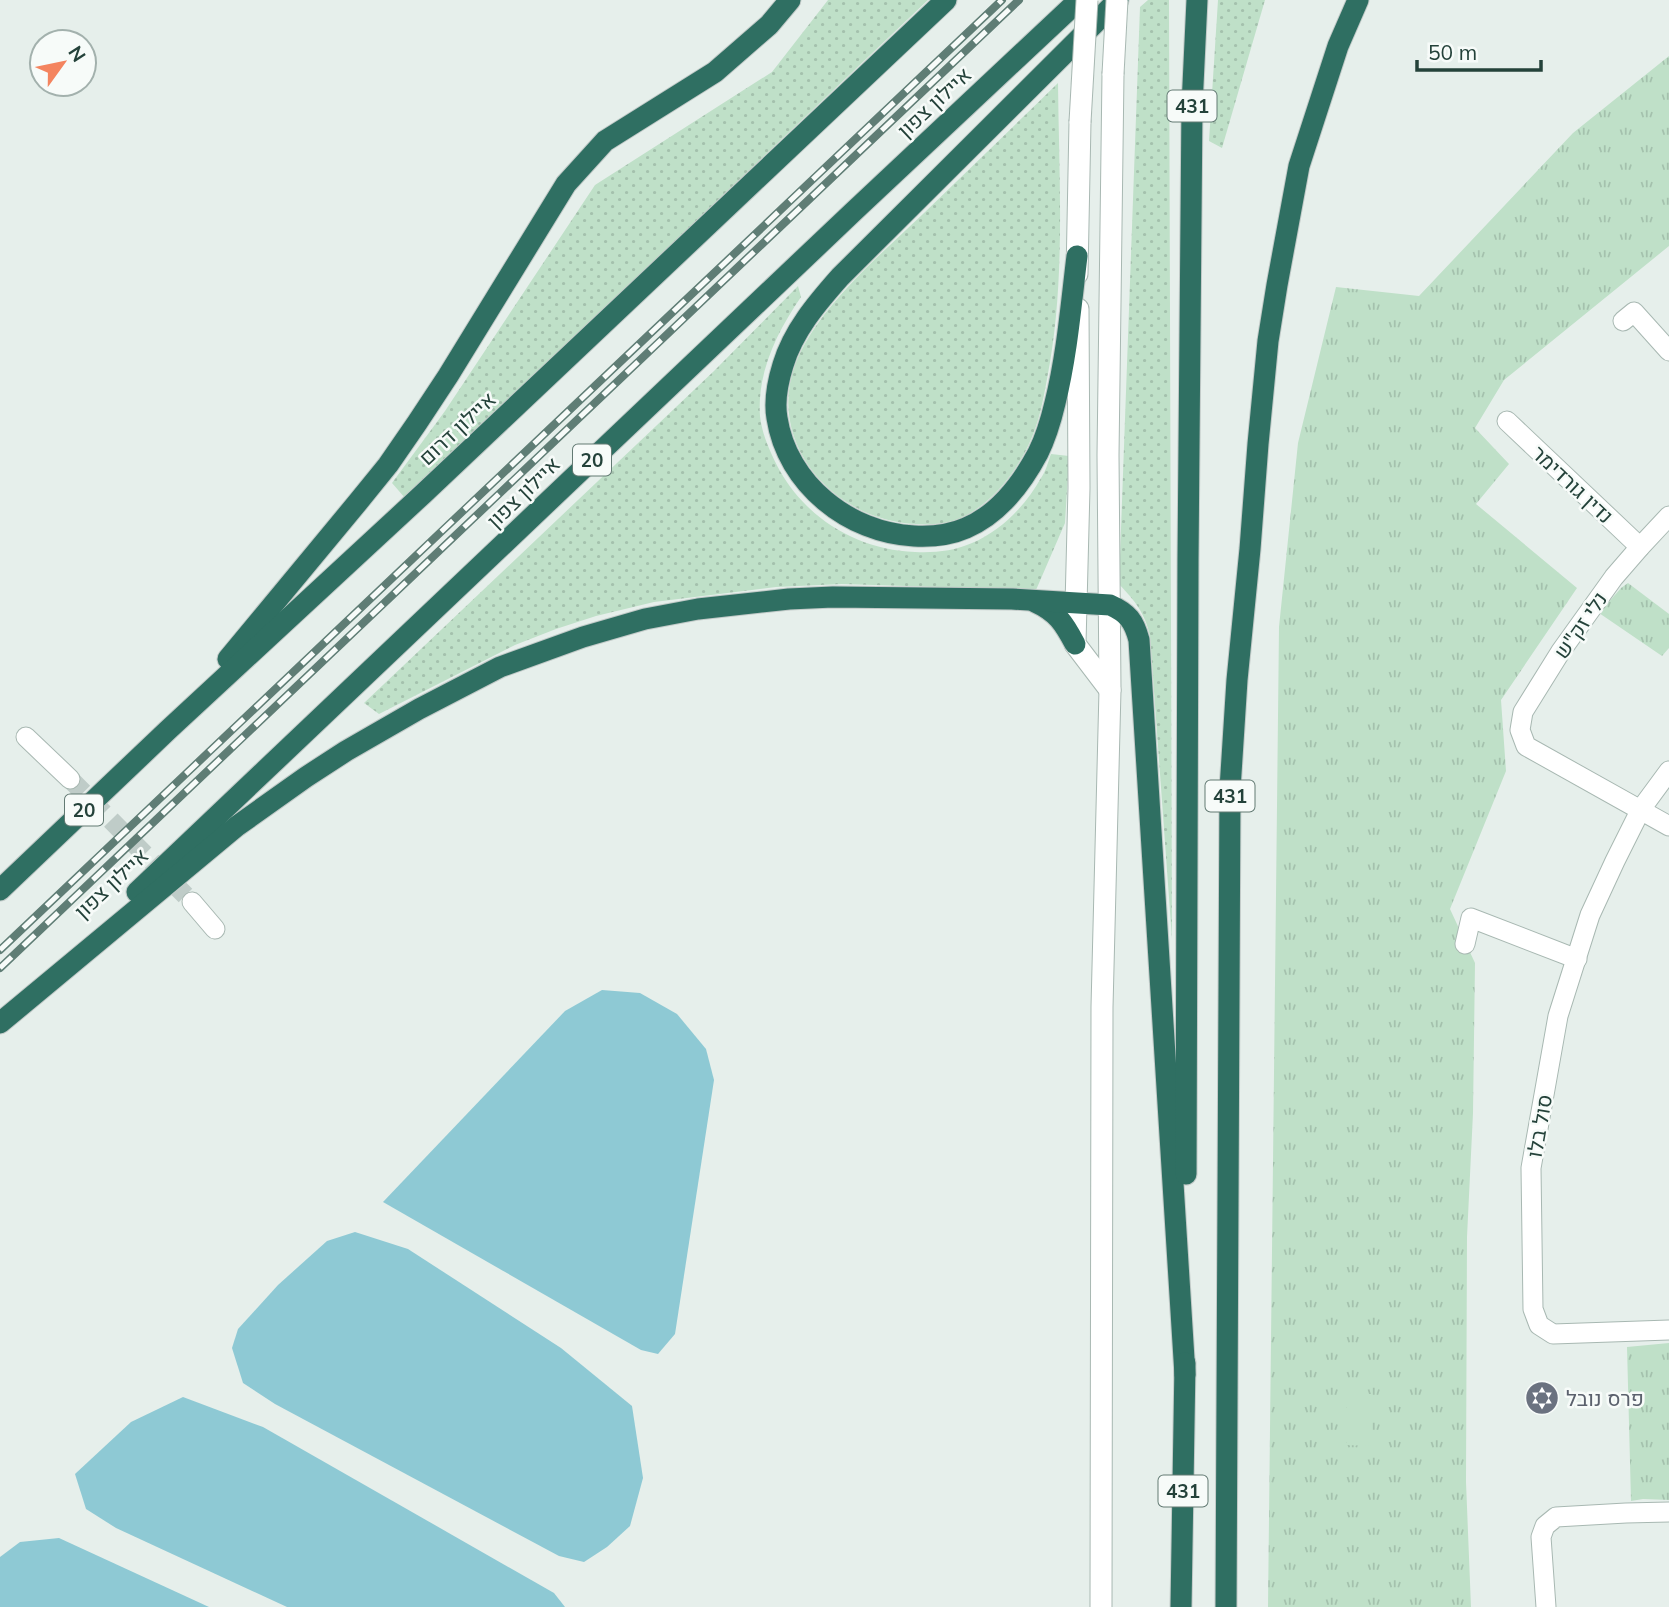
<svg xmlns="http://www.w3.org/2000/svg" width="1669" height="1607" viewBox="0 0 1669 1607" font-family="Mulish,Heebo,sans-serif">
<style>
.grass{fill:url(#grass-dots)}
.park{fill:url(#park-tufts)}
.pitch{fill:#bfe0c8}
.water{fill:#8ec9d4}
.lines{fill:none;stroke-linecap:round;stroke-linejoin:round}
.minor-tunnel{stroke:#bfccc8;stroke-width:19;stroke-dasharray:19 10;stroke-linecap:butt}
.minor-casing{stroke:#a8b8b2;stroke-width:21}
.tertiary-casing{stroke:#a8b8b2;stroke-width:23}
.motorway-casing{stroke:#c2cac8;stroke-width:23}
.minor{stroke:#fff;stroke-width:19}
.tertiary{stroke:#fff;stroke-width:21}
.motorway{stroke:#2f6f62;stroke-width:21}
.rail-casing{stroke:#5f7d75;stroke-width:8}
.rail{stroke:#f7fbf9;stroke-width:5;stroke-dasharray:16;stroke-linecap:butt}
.tertiary-bridge-casing{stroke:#a8b8b2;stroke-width:23;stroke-linecap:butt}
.tertiary-bridge{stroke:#fff;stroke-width:21}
.labels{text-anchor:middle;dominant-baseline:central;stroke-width:5;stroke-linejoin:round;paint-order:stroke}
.shield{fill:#f7fbf9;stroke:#637a73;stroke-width:2}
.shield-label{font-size:19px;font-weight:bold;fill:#24423a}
.street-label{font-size:21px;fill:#24423a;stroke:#f7fbf9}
.worship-label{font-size:21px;fill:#5b616d;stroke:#f7fbf9;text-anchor:start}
</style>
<defs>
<pattern id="grass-dots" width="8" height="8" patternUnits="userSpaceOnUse" patternTransform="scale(1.75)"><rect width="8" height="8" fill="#bfe0c8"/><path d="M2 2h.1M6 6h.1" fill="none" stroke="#a4c1ad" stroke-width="1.8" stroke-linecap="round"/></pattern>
<pattern id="park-tufts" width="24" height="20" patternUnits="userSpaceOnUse" patternTransform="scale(1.75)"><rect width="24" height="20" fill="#bfe0c8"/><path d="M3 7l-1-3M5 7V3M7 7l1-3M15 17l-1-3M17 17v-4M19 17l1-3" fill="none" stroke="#a4c1ad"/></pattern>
</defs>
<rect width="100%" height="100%" fill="#e6efeb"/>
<!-- grass -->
<g class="grass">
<path d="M 828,0 L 928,0 L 405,498 L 392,483 L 445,411 L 595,185 L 772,72 Z"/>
<path d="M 1148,0 L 1169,0 L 1172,939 L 1150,636 C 1145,613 1135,601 1119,584 L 1140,7 Z"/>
<path d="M 1218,0 L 1265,0 L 1222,148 L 1209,141 Z"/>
<path d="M 1058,83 C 1059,182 1066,282 1047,379 C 1043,401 1039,423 1029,444 C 1015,474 991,504 961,518 C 947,524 931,525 916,524 C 836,521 766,446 795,365 C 816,309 880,255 923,214 C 968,170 1013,127 1058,83 Z"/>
<path d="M 798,286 L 801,297 C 777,332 757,372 760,416 C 762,435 771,454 780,471 C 808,520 859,550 915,552 C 934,553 954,551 972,543 C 1001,531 1026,505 1041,478 C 1046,471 1048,462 1051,454 L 1069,456 L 1065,523 L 1036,590 L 842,584 L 776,587 L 654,602 L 596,616 L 556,629 L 515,645 L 379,714 L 364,703 L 714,371 Z"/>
</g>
<!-- park -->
<g class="park">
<path d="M 1669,56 L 1669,246 L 1504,380 L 1475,428 L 1509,464 L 1476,504 L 1577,588 L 1501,700 L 1506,771 L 1450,909 L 1475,963 L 1473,1113 L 1467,1237 L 1466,1482 L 1471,1607 L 1268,1607 L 1279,627 L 1298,443 L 1336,287 L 1419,296 L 1573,133 Z"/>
<path d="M 1628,583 L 1669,614 L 1669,648 L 1662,656 L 1599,613 L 1621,588 Z"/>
<path d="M 1669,1343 L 1669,1500 L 1643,1499 L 1631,1501 L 1627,1347 Z"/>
</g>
<!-- pitch -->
<path class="pitch" d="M 1347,1394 L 1372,1394 L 1372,1446 L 1347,1445 Z"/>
<!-- water -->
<g class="water">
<path d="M 602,990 L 640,993 L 677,1014 L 706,1049 L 714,1080 L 675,1334 L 658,1354 L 641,1350 L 383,1202 L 565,1011 Z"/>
<path d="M 355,1232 L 408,1249 L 561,1348 L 632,1406 L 643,1478 L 630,1526 L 607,1547 L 584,1562 L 559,1556 L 275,1404 L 243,1383 L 232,1348 L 238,1329 L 278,1285 L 327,1241 Z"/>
<path d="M 183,1397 L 263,1427 L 554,1593 L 565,1607 L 287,1607 L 116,1528 L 86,1509 L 75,1474 L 131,1422 Z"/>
<path d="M 59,1538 L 209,1607 L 0,1607 L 0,1557 L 20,1542 Z"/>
</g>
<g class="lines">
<!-- minor-tunnel -->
<path class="minor-tunnel" d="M 70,779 L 192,902"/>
<!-- minor casing -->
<g class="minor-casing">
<g id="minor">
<path d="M 1623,321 L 1634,312 L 1669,351"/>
<path d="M 1507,421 L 1640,547"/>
<path d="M 1669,516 L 1640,547 L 1614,577 L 1561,651 L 1523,712 L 1520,730 L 1526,746 L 1669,826"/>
<path d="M 26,737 L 70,779"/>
<path d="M 1669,771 L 1641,809 L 1615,861 L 1590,915 L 1558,1016 L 1531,1168 L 1533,1309 L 1539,1325 L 1553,1334 L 1669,1330"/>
<path d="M 192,902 L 215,929"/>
<path d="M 1465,944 L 1471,918 L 1577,959"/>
<path d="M 1546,1607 L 1541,1537 L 1545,1526 L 1556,1517 L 1626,1513 L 1669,1512"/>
</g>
</g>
<!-- tertiary casing -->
<g class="tertiary-casing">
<g id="tertiary">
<path d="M 1077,274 L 1080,122"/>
<path d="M 1078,309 L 1079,488 L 1075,644 L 1110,690"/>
<path d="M 1101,1607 L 1102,1007 L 1110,690 L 1108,455 L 1113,74"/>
</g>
</g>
<!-- motorway casing -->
<g class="motorway-casing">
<g id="motorway">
<path d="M 1077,256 C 1071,305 1067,355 1055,403 C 1051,420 1046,437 1038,453 C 1022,483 999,514 966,528 C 950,535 932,537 914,536 C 849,533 787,484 777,418 C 774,401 778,381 783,365 C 793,331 817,303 840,277 L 1118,0"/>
<path d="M 1035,602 C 1057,612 1064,623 1075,644"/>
<path d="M 228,659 L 358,502 L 388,465 L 417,423 L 448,376 L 566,184 L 605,141 L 715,72 L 769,25 L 790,0"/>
<path d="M 0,890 L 168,730 L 423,494 L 946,0"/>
<path d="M 137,892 L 853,212 L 1079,0"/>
<path d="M 0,1023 L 237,826 L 306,777 L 346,751 L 419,709 L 500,667 L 583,637 L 645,619 L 698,609 L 789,599 L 833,597 L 1012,599 L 1110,605 C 1128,613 1134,621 1139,640 L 1185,1375"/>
<path d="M 1186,1174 L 1188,560 L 1192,106 L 1197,0"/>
<path d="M 1181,1607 L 1185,1363"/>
<path d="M 1226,1607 L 1230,789 L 1237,680 L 1250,549 L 1258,444 L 1268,341 L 1277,285 L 1299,166 L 1338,46 L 1358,0"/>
</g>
</g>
<!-- minor -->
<use href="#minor" class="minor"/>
<!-- tertiary -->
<use href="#tertiary" class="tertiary"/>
<!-- motorway -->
<use href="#motorway" class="motorway"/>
<!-- rail casing -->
<g class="rail-casing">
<g id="rail">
<path d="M 0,950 L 1002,0"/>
<path d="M 0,968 L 1019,0"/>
</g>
</g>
<!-- rail -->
<use href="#rail" class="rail"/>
<!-- tertiary-bridge casing -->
<g class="tertiary-bridge-casing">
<g id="tertiary-bridge">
<path d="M 1113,74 L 1117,0"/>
<path d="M 1080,122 L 1087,0"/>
</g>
</g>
<!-- tertiary-bridge -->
<use href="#tertiary-bridge" class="tertiary-bridge"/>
</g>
<!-- icons -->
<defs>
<g id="synagogue-disc" transform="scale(1.75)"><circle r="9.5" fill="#6b7280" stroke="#f7fbf9"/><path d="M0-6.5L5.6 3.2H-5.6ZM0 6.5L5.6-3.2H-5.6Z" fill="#fff"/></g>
</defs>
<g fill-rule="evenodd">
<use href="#synagogue-disc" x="1542" y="1398"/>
</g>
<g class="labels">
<!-- shield labels -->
<g class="shield">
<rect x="1167.5" y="90.5" width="49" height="31" rx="5"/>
<rect x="573" y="444.5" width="38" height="31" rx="5"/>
<rect x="1205.5" y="780.5" width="49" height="31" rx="5"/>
<rect x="65" y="794.5" width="38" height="31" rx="5"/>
<rect x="1158.5" y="1475.5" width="49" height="31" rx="5"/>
</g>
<g class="shield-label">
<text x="1192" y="106">431</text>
<text x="592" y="460">20</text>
<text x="1230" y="796">431</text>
<text x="84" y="810">20</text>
<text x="1183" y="1491">431</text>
</g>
<!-- street labels -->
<g class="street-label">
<text transform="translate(934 102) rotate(-43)">איילון צפון</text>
<text transform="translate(457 428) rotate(-43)">איילון דרום</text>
<text transform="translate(1573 484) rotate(43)">נדין גורדימר</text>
<text transform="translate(523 492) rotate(-44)">איילון צפון</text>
<text transform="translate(1580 625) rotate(-55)">נלי זק"ש</text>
<text transform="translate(111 883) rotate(-43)">איילון צפון</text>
<text transform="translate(1539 1126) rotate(-80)">סול בלו</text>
</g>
<!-- worship labels -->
<g class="worship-label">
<text x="1566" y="1398">פרס נובל</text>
</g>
</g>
<!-- north arrow -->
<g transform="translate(63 63) rotate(57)"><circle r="33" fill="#f7fbf9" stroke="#a3b1ad" stroke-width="2"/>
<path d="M0-5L12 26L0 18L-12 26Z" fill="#f4845f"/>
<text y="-10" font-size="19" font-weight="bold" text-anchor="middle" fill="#24423a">N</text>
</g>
<!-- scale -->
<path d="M1417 60v10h124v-10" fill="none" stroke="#24423a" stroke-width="3.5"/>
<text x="1428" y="60" font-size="21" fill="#24423a" stroke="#f7fbf9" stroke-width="5" paint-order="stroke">50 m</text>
</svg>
